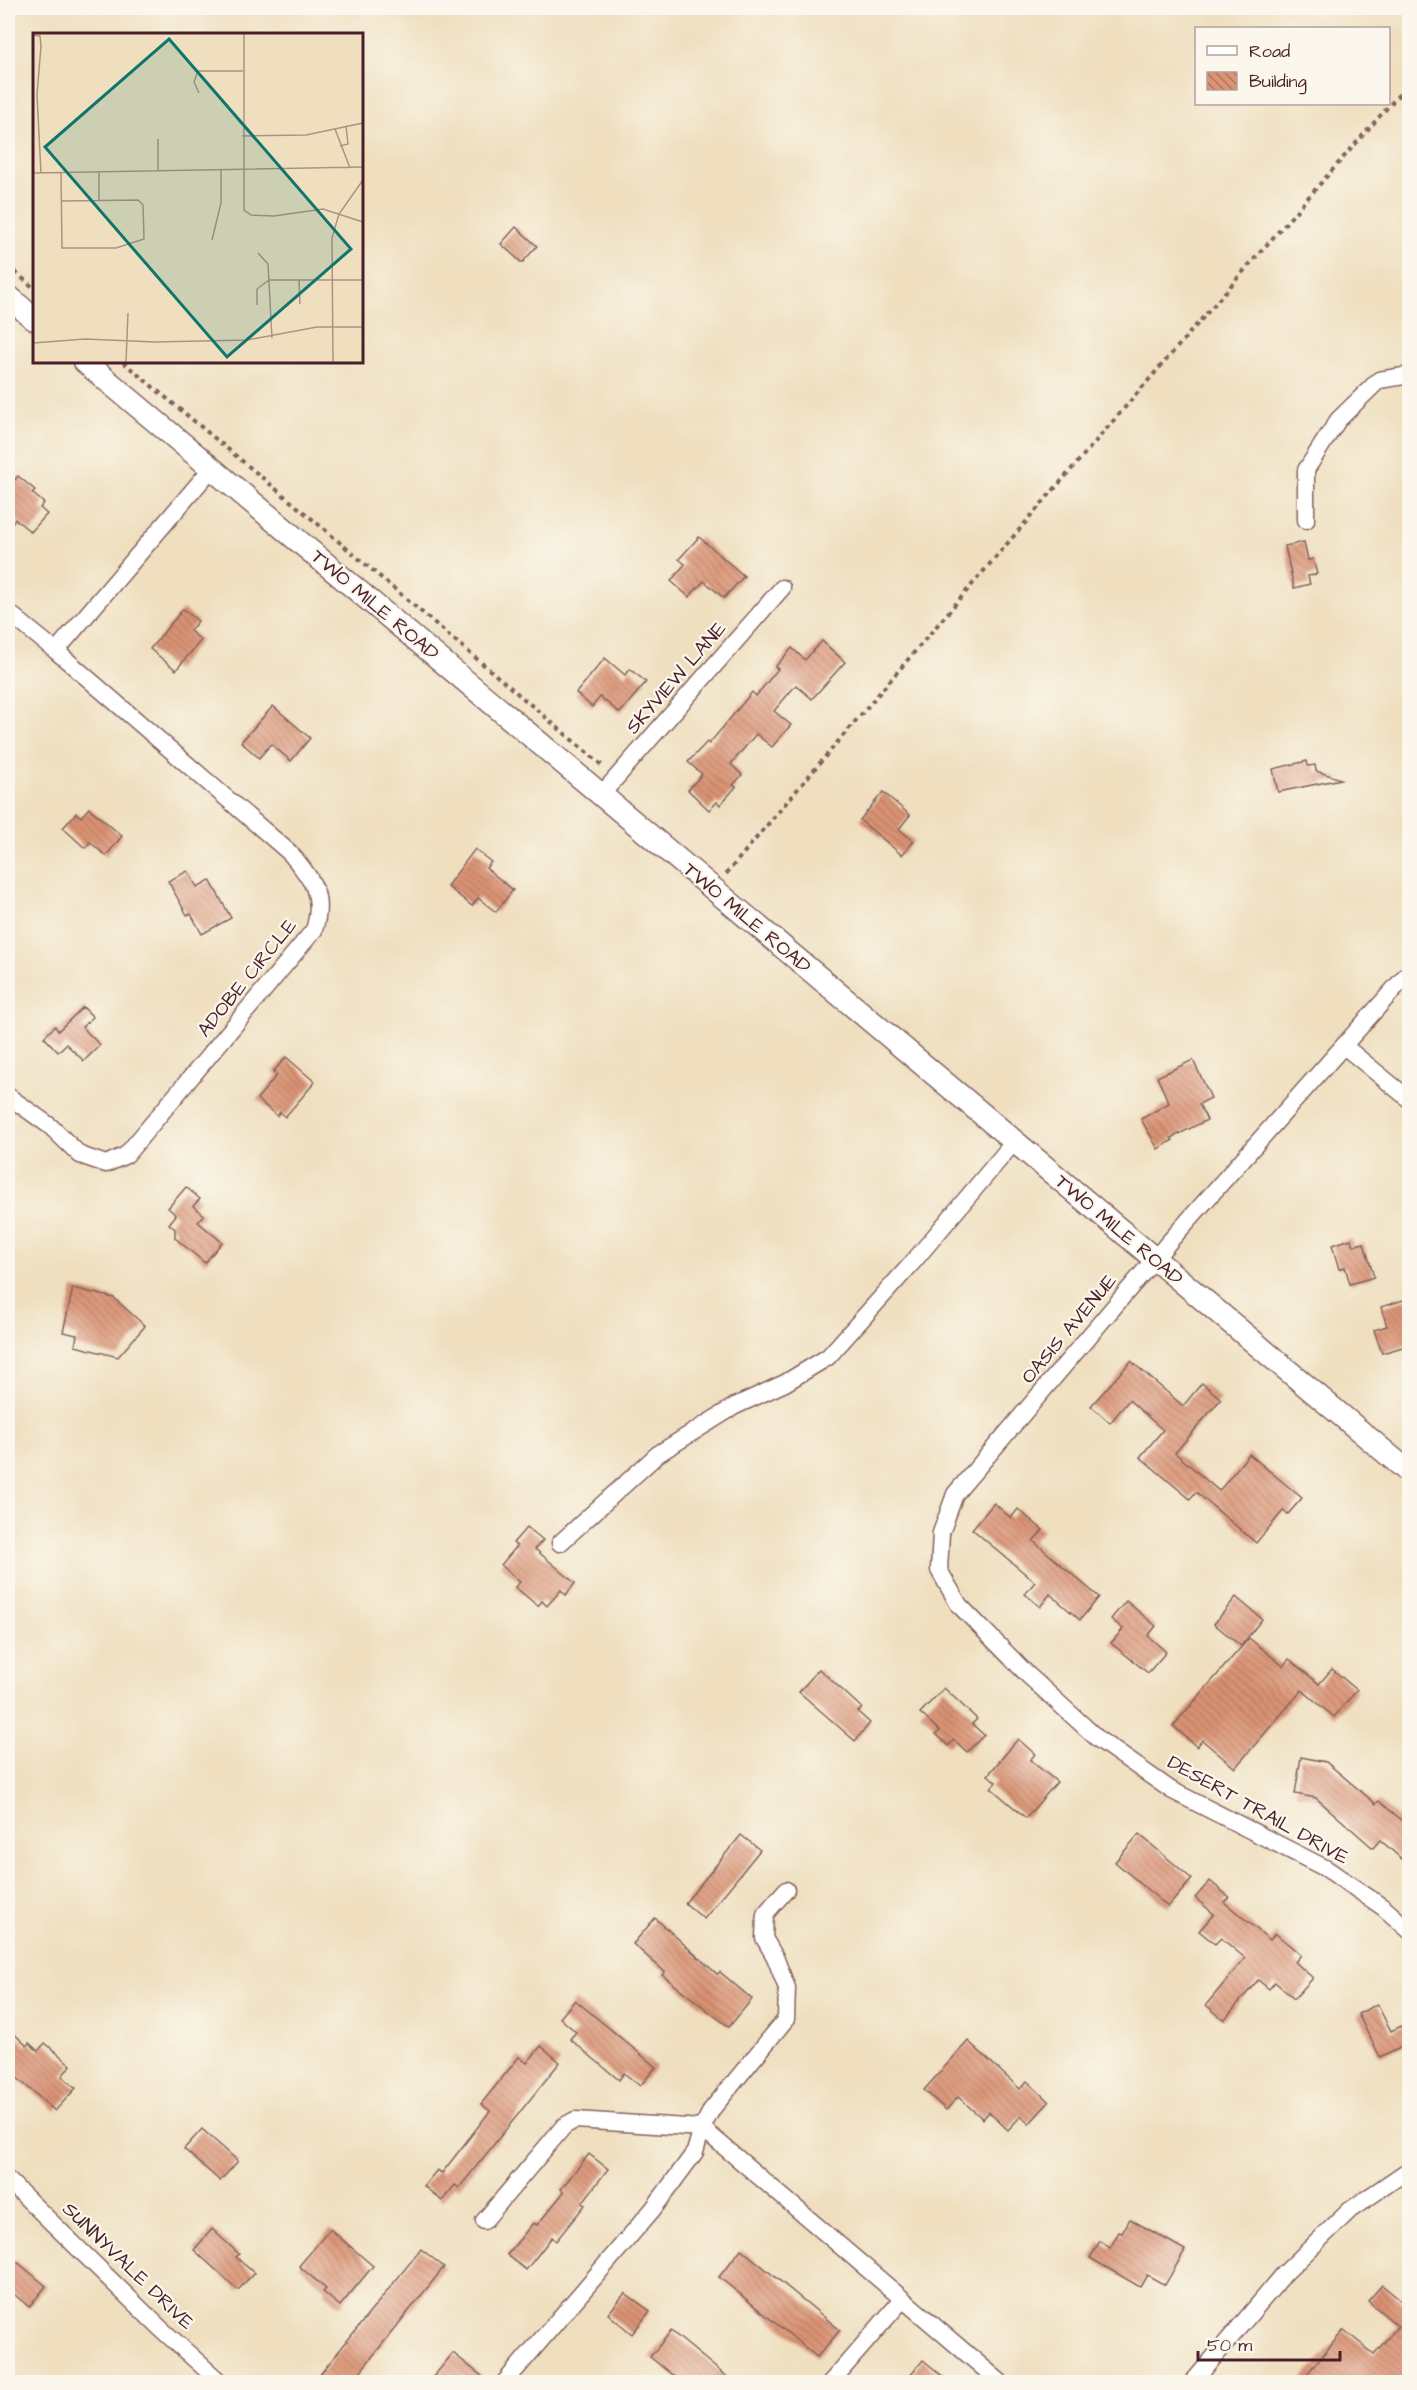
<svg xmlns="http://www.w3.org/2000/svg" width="1417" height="2390" viewBox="0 0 1417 2390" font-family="'Architects Daughter',sans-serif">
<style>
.building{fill:url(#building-back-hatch)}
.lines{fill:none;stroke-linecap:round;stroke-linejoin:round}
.street-casing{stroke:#84625f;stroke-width:19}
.secondary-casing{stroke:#84625f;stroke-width:25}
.path{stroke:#84625f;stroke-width:4;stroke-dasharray:4.5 4.5;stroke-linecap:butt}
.street{stroke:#fff;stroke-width:16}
.secondary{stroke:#fff;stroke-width:22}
.labels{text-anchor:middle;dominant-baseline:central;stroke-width:4.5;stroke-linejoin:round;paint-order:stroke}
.street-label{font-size:20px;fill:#4a1f2b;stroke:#fbf7ec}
.inset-road{fill:none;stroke:#ad9284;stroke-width:1.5}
.view{fill:#0f766e;fill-opacity:0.15;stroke:#0f766e;stroke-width:3}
.inset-edge{fill:none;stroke:#4a1f2b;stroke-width:3}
</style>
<defs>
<pattern id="building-back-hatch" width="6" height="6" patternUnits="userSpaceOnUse" patternTransform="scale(1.5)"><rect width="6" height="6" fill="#da9373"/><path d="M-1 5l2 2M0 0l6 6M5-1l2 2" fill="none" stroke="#b3775f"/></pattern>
</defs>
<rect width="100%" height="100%" fill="#fbf7ec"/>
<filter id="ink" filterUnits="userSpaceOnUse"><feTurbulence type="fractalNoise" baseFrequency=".0167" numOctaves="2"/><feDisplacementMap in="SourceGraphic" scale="12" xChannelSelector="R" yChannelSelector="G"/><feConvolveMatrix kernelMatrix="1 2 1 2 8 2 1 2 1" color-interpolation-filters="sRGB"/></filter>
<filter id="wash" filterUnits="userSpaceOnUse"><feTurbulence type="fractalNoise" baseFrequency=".008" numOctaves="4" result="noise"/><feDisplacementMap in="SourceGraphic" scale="24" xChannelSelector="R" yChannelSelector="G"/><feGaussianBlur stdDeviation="1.35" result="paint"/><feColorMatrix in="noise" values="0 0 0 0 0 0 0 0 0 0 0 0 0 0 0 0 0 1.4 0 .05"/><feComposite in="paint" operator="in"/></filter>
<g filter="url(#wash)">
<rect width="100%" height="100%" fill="#efdfbf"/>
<g id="blocks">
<!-- building -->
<g class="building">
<path d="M 516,227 L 537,246 L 522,263 L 501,244 Z"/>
<path d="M 18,476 L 35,490 L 32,493 L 44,503 L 40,508 L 47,514 L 31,532 L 15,519 L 8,528 L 8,488 Z"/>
<path d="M 699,537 L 744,576 L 724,598 L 704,581 L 689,597 L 671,581 L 685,564 L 679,559 Z"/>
<path d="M 1304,542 L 1308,560 L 1313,559 L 1317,574 L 1308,576 L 1310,584 L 1294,588 L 1285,546 Z"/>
<path d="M 183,609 L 198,621 L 190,631 L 201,640 L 176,670 L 150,649 Z"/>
<path d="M 822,641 L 845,662 L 812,699 L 796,685 L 774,711 L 791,725 L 772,747 L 756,734 L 731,764 L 742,775 L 733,785 L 736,787 L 720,805 L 717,802 L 709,810 L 688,790 L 702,774 L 688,762 L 707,742 L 709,744 L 752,692 L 756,696 L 778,669 L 775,667 L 792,648 L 805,660 Z"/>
<path d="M 605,658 L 625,675 L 630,669 L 646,682 L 620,713 L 600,697 L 592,707 L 576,693 Z"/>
<path d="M 273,706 L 310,738 L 291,761 L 271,744 L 259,758 L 241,742 Z"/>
<path d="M 1307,761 L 1308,766 L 1315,765 L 1316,771 L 1341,779 L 1278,792 L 1273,769 Z"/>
<path d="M 883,792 L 910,815 L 899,829 L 914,841 L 902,855 L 860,820 Z"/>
<path d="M 89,808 L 122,836 L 106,856 L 90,842 L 85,848 L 63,828 L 76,813 L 81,817 Z"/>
<path d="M 475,849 L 491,862 L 486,868 L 513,890 L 496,912 L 478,898 L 472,906 L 447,886 Z"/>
<path d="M 188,871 L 197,887 L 210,880 L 231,918 L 202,934 L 191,914 L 187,915 L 168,881 Z"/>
<path d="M 83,1007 L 93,1017 L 82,1027 L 100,1045 L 84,1061 L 66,1044 L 58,1052 L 44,1037 L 55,1026 L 58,1031 Z"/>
<path d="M 286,1057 L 315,1082 L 285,1117 L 280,1112 L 277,1116 L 257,1099 L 277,1075 L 273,1072 Z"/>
<path d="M 1193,1060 L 1211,1098 L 1199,1104 L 1207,1120 L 1171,1138 L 1173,1140 L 1158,1149 L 1141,1119 L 1169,1103 L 1157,1077 Z"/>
<path d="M 186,1187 L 200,1199 L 193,1206 L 204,1215 L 198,1222 L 222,1242 L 205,1263 L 175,1238 L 175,1229 L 169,1224 L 176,1215 L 168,1208 Z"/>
<path d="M 1351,1239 L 1353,1246 L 1364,1243 L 1374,1277 L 1350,1284 L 1345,1267 L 1339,1269 L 1332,1245 Z"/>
<path d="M 73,1288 L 114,1298 L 145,1326 L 118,1357 L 75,1346 L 77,1335 L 63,1332 Z"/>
<path d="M 1410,1298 L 1410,1345 L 1382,1353 L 1374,1330 L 1387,1326 L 1381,1307 Z"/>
<path d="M 1131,1361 L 1183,1406 L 1202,1383 L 1221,1399 L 1175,1453 L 1219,1491 L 1249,1454 L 1302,1498 L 1288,1514 L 1283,1511 L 1256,1543 L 1196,1492 L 1190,1499 L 1140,1457 L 1163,1430 L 1129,1400 L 1110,1423 L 1091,1406 Z"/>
<path d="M 994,1503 L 1011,1518 L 1018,1509 L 1043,1530 L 1033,1541 L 1099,1597 L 1080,1620 L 1050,1594 L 1040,1607 L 1025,1594 L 1035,1582 L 972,1529 Z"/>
<path d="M 527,1527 L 543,1540 L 535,1549 L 575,1583 L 566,1595 L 561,1590 L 547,1606 L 542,1601 L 538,1606 L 515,1587 L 520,1582 L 501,1565 L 517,1546 L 513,1543 Z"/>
<path d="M 1236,1597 L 1262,1619 L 1241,1646 L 1214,1624 Z"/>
<path d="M 1126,1601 L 1156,1626 L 1148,1636 L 1166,1652 L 1148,1673 L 1111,1643 L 1123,1629 L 1111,1619 Z"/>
<path d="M 1249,1638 L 1283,1666 L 1289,1659 L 1319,1684 L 1332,1669 L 1357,1690 L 1334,1717 L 1302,1690 L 1235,1768 L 1202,1740 L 1197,1747 L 1173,1726 Z"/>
<path d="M 819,1669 L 862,1708 L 858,1712 L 870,1723 L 855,1741 L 799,1692 Z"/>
<path d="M 944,1688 L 977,1719 L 972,1724 L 984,1735 L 967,1752 L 954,1740 L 948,1746 L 936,1734 L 940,1731 L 920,1713 Z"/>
<path d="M 1018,1739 L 1035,1754 L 1030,1760 L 1057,1782 L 1026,1818 L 991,1788 L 996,1782 L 988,1775 Z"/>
<path d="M 1301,1757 L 1326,1762 L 1376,1804 L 1379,1801 L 1410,1827 L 1410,1866 L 1380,1840 L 1373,1848 L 1316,1798 L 1295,1794 Z"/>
<path d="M 1139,1834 L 1192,1879 L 1168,1907 L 1115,1862 Z"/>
<path d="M 741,1835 L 760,1850 L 704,1919 L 685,1903 Z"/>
<path d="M 1210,1881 L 1229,1897 L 1224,1902 L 1270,1940 L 1275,1933 L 1301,1955 L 1295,1962 L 1313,1978 L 1294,1999 L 1275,1982 L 1269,1989 L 1258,1980 L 1224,2020 L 1206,2005 L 1245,1958 L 1221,1938 L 1215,1944 L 1199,1931 L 1214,1914 L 1195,1898 Z"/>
<path d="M 655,1918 L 717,1974 L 720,1972 L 752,1999 L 729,2027 L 662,1975 L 665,1972 L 633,1944 Z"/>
<path d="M 575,2000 L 656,2067 L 640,2086 L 624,2073 L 619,2080 L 570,2039 L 576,2032 L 560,2018 Z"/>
<path d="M 1377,2004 L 1391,2031 L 1410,2022 L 1410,2042 L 1380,2057 L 1358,2014 Z"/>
<path d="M 8,2028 L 27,2046 L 29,2043 L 38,2051 L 45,2043 L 71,2065 L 62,2076 L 76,2088 L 55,2111 L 8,2070 Z"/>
<path d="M 968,2041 L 1020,2089 L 1027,2081 L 1049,2102 L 1029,2124 L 1021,2116 L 1008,2130 L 989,2112 L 983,2119 L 958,2097 L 946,2110 L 924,2090 Z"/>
<path d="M 541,2046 L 560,2062 L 459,2188 L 455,2185 L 442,2201 L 424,2186 L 437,2170 L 442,2173 L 477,2128 L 490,2111 L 481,2104 L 519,2057 L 527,2063 Z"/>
<path d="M 202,2129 L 238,2161 L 220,2181 L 184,2149 Z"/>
<path d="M 589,2154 L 608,2169 L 582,2203 L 585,2205 L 556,2241 L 552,2237 L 526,2270 L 507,2255 L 533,2223 L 537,2225 L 564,2192 L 561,2189 Z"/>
<path d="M 1130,2219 L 1185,2250 L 1165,2285 L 1147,2275 L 1140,2287 L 1090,2258 L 1100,2241 L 1110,2248 L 1119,2232 L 1122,2233 Z"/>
<path d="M 212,2229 L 239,2254 L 236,2257 L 254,2273 L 238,2290 L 194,2250 Z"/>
<path d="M 330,2229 L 373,2266 L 340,2306 L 323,2292 L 326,2289 L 299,2266 Z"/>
<path d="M 421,2249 L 444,2267 L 352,2382 L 314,2382 Z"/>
<path d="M 741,2249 L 840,2330 L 817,2357 L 719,2277 Z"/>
<path d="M 15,2260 L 46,2286 L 29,2307 L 8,2289 L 8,2269 Z"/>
<path d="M 1382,2285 L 1410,2308 L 1410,2382 L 1300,2382 L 1344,2330 L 1374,2354 L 1398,2326 L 1368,2301 Z"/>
<path d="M 625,2293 L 650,2311 L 632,2334 L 608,2314 Z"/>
<path d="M 671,2331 L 733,2382 L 681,2382 L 650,2357 Z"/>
<path d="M 453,2353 L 489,2382 L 429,2382 Z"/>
<path d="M 923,2360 L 950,2382 L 905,2382 Z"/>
</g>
</g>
</g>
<g filter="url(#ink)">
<use href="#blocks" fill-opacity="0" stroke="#84625f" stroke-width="1.5"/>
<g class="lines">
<!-- street casing -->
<g class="street-casing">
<g id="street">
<path d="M 1306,520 L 1306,470 L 1338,420 L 1379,380 L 1410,375"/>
<path d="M 8,612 L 56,651 L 290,853 C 312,879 325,895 314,930 L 126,1155 L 106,1164 L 80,1155 L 50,1126 L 8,1096"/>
<path d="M 56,651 L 212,468"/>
<path d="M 601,795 L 782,588"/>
<path d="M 1410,971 L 1169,1242 L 955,1494 L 941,1533 L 939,1570 L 959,1605 L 1028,1675 L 1098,1739 L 1171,1790 L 1327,1869 L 1384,1908 L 1410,1931"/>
<path d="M 1344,1046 L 1410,1100"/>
<path d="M 560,1543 L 658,1454 L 735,1406 L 785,1383 L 828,1357 L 913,1262 L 1014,1142"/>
<path d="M 8,2180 L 160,2328 L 220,2382"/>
<path d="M 484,2221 L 564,2126 L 575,2120 L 702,2128 L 1000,2382"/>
<path d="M 505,2382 L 653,2209 L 695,2152 L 702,2128 L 712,2109 L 786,2019 L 787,1988 L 775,1957 L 764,1938 L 765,1914 L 786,1890"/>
<path d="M 831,2382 L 902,2300"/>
<path d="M 1193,2382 L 1285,2273 L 1350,2210 L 1410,2169"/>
</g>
</g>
<!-- secondary casing -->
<g class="secondary-casing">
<g id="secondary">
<path d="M 8,296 L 34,319"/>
<path d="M 85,362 L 1410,1473"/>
</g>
</g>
<!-- path -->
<g class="path">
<path d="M 8,266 L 34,288"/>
<path d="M 123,362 L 318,524 L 604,767"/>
<path d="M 726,874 C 951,607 1179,343 1410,82"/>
</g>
<!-- street -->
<use href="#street" class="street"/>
<!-- secondary -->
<use href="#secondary" class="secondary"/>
</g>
</g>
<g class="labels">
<!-- street labels -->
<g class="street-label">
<text transform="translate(375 605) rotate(40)">TWO MILE ROAD</text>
<text transform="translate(676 678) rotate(-49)">SKYVIEW LANE</text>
<text transform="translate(747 918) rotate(40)">TWO MILE ROAD</text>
<text transform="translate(247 978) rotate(-51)">ADOBE CIRCLE</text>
<text transform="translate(1119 1230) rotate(40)">TWO MILE ROAD</text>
<text transform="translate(1069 1329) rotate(-50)">OASIS AVENUE</text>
<text transform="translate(1258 1810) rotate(29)">DESERT TRAIL DRIVE</text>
<text transform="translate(128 2266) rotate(44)">SUNNYVALE DRIVE</text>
</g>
</g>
<!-- overview -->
<g transform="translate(33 33)">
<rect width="330" height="330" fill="#efdfbf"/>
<path class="inset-road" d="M 211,1 L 211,177 L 218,182 L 241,183 L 290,176 L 330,189M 0,2 L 7,3 L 8,13 L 4,62 L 8,140M 166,60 L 161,49 L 165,38 L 210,38M 302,96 L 317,135M 209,103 L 273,102 L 330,90M 307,113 L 315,111 L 313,93M 125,138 L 125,106M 66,139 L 66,167M 0,140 L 330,134M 28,140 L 29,215 L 83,215 L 111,206 L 110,172 L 105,167 L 28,168M 179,207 L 188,170 L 188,137M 225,220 L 235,231 L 239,305M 266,247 L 267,271M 224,272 L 224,256 L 236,247 L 330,247M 0,310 L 52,306 L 122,309 L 214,307 L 284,294 L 330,294M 93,329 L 95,280M 300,329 L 299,205 L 306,181 L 330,147"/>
<path class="view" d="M 136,6 L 318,216 L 194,324 L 12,114 Z"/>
<rect width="330" height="330" class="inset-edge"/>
</g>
<!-- margin -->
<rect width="1417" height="2390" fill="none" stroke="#fbf7ec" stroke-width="30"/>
<!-- legend -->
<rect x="1195" y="27" width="195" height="78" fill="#fbf7ec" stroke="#b4a19f" stroke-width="1.5"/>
<rect x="1207" y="46" width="30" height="9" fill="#ffffff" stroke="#b4a19f" stroke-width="1.5"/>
<text x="1249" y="57" font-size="18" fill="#4a1f2b">Road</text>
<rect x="1207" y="72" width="30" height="18" fill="url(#building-back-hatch)" stroke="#b4a19f" stroke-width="1.5"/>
<text x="1249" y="87" font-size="18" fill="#4a1f2b">Building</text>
<!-- scale -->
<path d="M1198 2351v9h142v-9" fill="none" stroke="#4a1f2b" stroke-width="3"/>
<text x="1207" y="2351" font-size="18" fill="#4a1f2b" stroke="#fbf7ec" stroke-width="4.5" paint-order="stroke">50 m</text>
</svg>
